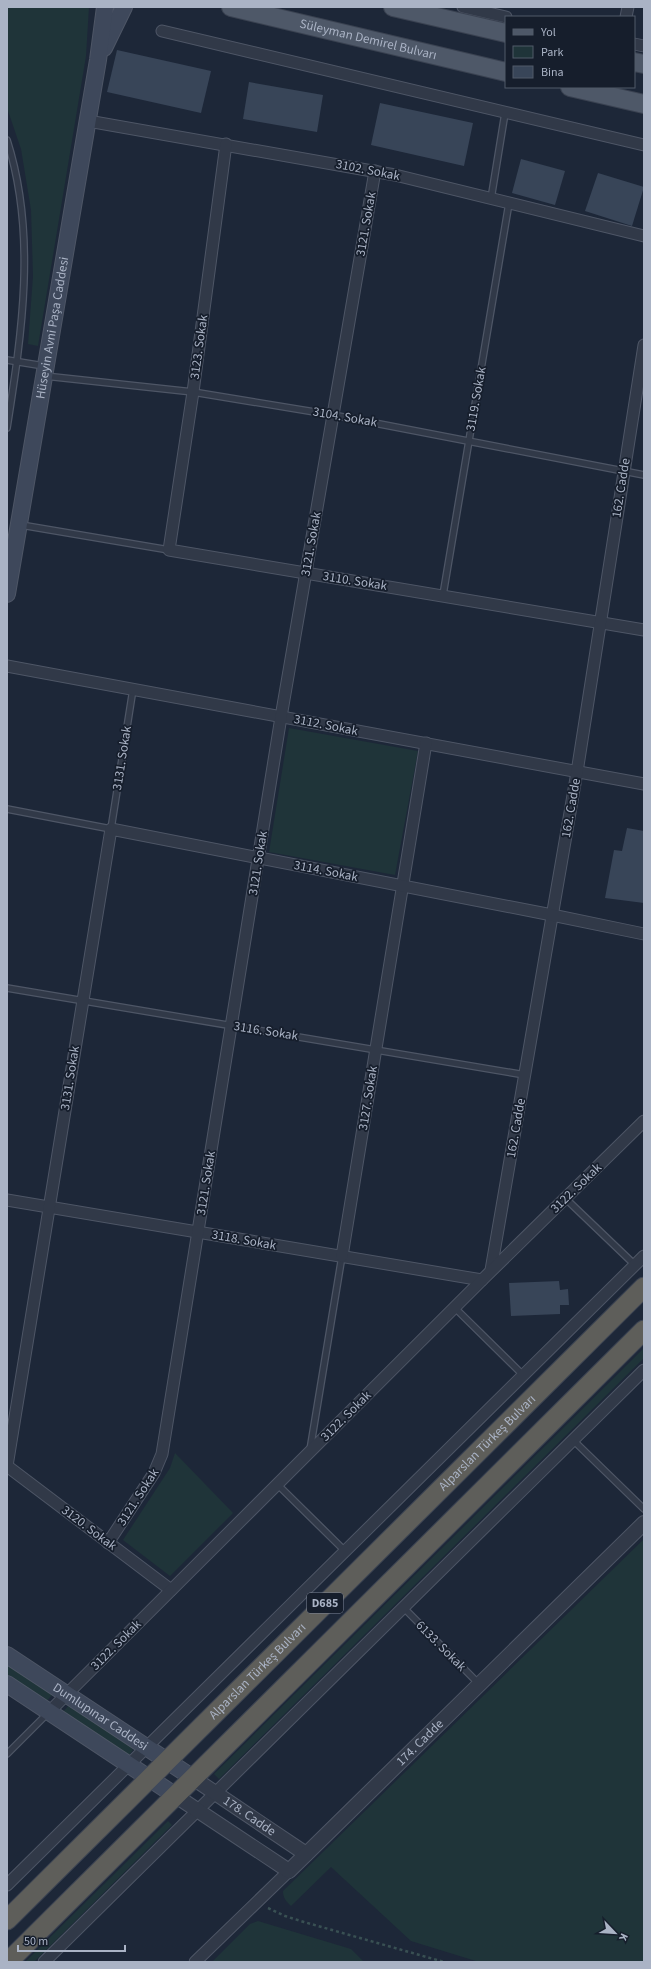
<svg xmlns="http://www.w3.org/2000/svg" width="651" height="1969" viewBox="0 0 651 1969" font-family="'Source Sans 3',sans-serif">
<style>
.green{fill:#1f3439}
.building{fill:#384558}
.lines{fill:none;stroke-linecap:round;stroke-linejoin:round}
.service-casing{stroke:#4e5666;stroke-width:8}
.minor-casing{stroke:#4e5666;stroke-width:13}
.tertiary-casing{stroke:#4e5666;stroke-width:16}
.secondary-casing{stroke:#4e5666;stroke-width:18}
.primary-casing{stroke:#3a4251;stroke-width:20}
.trunk-casing{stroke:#3b4352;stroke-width:21}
.path{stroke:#395053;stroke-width:2.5;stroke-dasharray:3 3;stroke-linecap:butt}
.service{stroke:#313948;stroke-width:5.5}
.minor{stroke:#313948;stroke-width:11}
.tertiary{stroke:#313948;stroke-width:14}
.secondary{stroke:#3e485b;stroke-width:16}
.primary{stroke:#4e5868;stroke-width:18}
.trunk{stroke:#5e5e5a;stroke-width:19}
.labels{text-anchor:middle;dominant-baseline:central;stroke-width:3.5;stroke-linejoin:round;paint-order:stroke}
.shield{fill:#161e2c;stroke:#7e8697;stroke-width:1}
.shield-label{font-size:12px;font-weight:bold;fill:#aab3c5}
.street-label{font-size:13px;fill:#aab3c5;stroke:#161e2c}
</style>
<rect width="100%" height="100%" fill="#1d2738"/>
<!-- green -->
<g class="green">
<path d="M 7,7 L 89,7 L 86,56 L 38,346 L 28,344 L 33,276 L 31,210 L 21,149 L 7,108 Z"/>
<path d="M 289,728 L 418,751 L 395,875 L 269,852 Z"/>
<path d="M 644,1348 L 644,1358 L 219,1779 L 214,1774 Z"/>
<path d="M 175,1453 L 233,1513 L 170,1576 L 123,1540 L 170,1468 Z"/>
<path d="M 644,1539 L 644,1962 L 476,1961 L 411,1941 L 331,1867 L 291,1906 C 286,1901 283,1898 283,1891 Z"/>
<path d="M 7,1664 L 52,1695 L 46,1702 L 7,1676 Z"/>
<path d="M 69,1705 L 131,1747 L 133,1750 L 130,1754 L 126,1754 L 62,1713 Z"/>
<path d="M 168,1821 L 172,1825 L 34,1962 L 25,1962 Z"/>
<path d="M 258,1921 L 351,1949 L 364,1962 L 212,1962 L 250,1924 Z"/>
</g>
<!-- building -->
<g class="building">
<path d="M 117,50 L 211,71 L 201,113 L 107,92 Z"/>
<path d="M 249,82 L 323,95 L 317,132 L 243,119 Z"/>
<path d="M 380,103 L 473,123 L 464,166 L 371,145 Z"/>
<path d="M 521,159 L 565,171 L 555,205 L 512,193 Z"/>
<path d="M 598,173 L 644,187 L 632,226 L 585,211 Z"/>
<path d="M 627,828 L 644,831 L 644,903 L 605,898 L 614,850 L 622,851 Z"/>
<path d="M 559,1281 L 560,1290 L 568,1289 L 569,1305 L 560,1305 L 560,1314 L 511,1316 L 509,1283 Z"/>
</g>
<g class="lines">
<!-- service casing -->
<g class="service-casing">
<g id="service">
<path d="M 7,140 C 37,234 22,332 7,428"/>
<path d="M 491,199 L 505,113"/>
<path d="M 7,360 L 44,366"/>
<path d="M 45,376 L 193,392 L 333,415 L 644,475"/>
<path d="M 21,525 L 169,550"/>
<path d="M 443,595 L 509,203"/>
<path d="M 7,809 L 111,829 L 133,689"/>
<path d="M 7,988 L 525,1075"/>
<path d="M 565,1198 L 635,1265"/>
<path d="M 454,1307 L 523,1375"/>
<path d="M 573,1440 L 644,1509"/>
<path d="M 310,1450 L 342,1256"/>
<path d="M 277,1484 L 345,1551"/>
<path d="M 403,1607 L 479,1684"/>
<path d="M 7,1754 L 48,1713"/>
</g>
</g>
<!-- minor casing -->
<g class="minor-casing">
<g id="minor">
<path d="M 463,7 L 506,17"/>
<path d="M 626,17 L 628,7"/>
<path d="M 162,31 L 644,145"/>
<path d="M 634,44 L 644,46"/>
<path d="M 88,121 L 395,175 L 644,236"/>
<path d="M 226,144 L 193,392 L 169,550 L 644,630"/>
<path d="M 7,666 L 644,784"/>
<path d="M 7,1200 L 482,1280"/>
<path d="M 342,1256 L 426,743"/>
<path d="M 491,1270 L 577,772 L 644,345"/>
<path d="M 108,1543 L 154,1473 L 162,1454 L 281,717 L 375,171"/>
<path d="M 171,1590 L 7,1466 L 111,829 L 552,915 L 644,934"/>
<path d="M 49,1712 L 482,1280 L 644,1121"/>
<path d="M 7,1885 L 644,1256"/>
<path d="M 44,1962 L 644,1370"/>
<path d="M 195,1962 L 289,1871"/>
</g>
</g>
<!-- tertiary casing -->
<g class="tertiary-casing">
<g id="tertiary">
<path id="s1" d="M 193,1778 L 306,1854"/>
<path id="s2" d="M 176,1796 L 289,1871 L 644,1523"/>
</g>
</g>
<!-- secondary casing -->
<g class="secondary-casing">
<g id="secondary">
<path d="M 104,48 L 124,7"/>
<path id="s3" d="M 7,594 L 98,60 L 105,7"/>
<path id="s4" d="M 7,1655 L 193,1778"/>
<path d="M 7,1684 L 176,1796"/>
</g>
</g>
<!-- primary casing -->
<g class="primary-casing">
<g id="primary">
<path id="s5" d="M 231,7 L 506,72"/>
<path d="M 393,7 L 506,33"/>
<path d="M 634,62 L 644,64"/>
<path d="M 570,87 L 644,104"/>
</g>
</g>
<!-- trunk casing -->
<g class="trunk-casing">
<g id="trunk">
<path id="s6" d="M 7,1920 L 644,1287"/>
<path d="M 8,1962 L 644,1330"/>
</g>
</g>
<!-- path -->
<path class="path" d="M 268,1908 L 285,1916 L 304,1922 L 444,1962"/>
<!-- service -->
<use href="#service" class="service"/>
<!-- minor -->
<use href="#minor" class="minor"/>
<!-- tertiary -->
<use href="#tertiary" class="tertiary"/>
<!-- secondary -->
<use href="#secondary" class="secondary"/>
<!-- primary -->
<use href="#primary" class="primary"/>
<!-- trunk -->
<use href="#trunk" class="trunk"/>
</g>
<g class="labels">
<!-- shield labels -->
<rect class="shield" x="307" y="1593" width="36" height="20" rx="3"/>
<g class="shield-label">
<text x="325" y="1603">D685</text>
</g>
<!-- street labels -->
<g class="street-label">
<text stroke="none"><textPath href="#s5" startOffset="141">Süleyman Demirel Bulvarı</textPath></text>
<text transform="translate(368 170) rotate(11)">3102. Sokak</text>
<text transform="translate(366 224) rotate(-80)">3121. Sokak</text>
<text stroke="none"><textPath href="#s3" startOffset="270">Hüseyin Avni Paşa Caddesi</textPath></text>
<text transform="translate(199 347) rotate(-82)">3123. Sokak</text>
<text transform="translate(476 399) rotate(-80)">3119. Sokak</text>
<text transform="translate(345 417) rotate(10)">3104. Sokak</text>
<text transform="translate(621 488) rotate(-81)">162. Cadde</text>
<text transform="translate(311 544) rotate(-80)">3121. Sokak</text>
<text transform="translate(355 581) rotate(9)">3110. Sokak</text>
<text transform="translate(326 725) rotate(11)">3112. Sokak</text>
<text transform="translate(122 758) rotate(-81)">3131. Sokak</text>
<text transform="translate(571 808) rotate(-80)">162. Cadde</text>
<text transform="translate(258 863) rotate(-81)">3121. Sokak</text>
<text transform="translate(326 871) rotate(11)">3114. Sokak</text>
<text transform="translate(266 1031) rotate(9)">3116. Sokak</text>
<text transform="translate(70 1078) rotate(-81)">3131. Sokak</text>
<text transform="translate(368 1098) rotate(-81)">3127. Sokak</text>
<text transform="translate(516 1128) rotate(-80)">162. Cadde</text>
<text transform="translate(206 1183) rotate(-81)">3121. Sokak</text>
<text transform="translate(576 1188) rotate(-44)">3122. Sokak</text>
<text transform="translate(244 1240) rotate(10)">3118. Sokak</text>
<text transform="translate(346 1416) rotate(-45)">3122. Sokak</text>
<text stroke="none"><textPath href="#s6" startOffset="677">Alparslan Türkeş Bulvarı</textPath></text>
<text transform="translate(138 1497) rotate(-57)">3121. Sokak</text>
<text transform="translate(89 1528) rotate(37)">3120. Sokak</text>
<text transform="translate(116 1645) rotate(-45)">3122. Sokak</text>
<text transform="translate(441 1646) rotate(45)">6133. Sokak</text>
<text stroke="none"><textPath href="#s6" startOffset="353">Alparslan Türkeş Bulvarı</textPath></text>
<text stroke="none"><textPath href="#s4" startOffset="112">Dumlupınar Caddesi</textPath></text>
<text stroke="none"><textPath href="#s2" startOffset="319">174. Cadde</textPath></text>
<text stroke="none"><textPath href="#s1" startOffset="68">178. Cadde</textPath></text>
</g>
</g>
<!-- border -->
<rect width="651" height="1969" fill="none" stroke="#aab3c5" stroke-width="16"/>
<!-- legend -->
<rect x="505" y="16" width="130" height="72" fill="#161e2c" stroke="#515a69"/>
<rect x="513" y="29" width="20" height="6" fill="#4e5868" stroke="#515a69"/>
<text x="541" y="36" font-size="12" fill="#aab3c5">Yol</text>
<rect x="513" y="46" width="20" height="12" fill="#1f3439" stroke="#515a69"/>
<text x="541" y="56" font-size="12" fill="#aab3c5">Park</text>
<rect x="513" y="66" width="20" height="12" fill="#384558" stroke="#515a69"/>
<text x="541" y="76" font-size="12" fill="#aab3c5">Bina</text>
<!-- north arrow -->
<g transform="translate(615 1933) rotate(115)" stroke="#161e2c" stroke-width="3" paint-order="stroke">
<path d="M0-3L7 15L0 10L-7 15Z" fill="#aab3c5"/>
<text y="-6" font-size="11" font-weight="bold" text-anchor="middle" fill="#aab3c5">K</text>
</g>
<!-- scale -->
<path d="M18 1945v6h107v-6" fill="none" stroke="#aab3c5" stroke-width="2"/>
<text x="24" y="1945" font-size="12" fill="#aab3c5" stroke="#161e2c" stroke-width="3" paint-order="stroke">50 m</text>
</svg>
